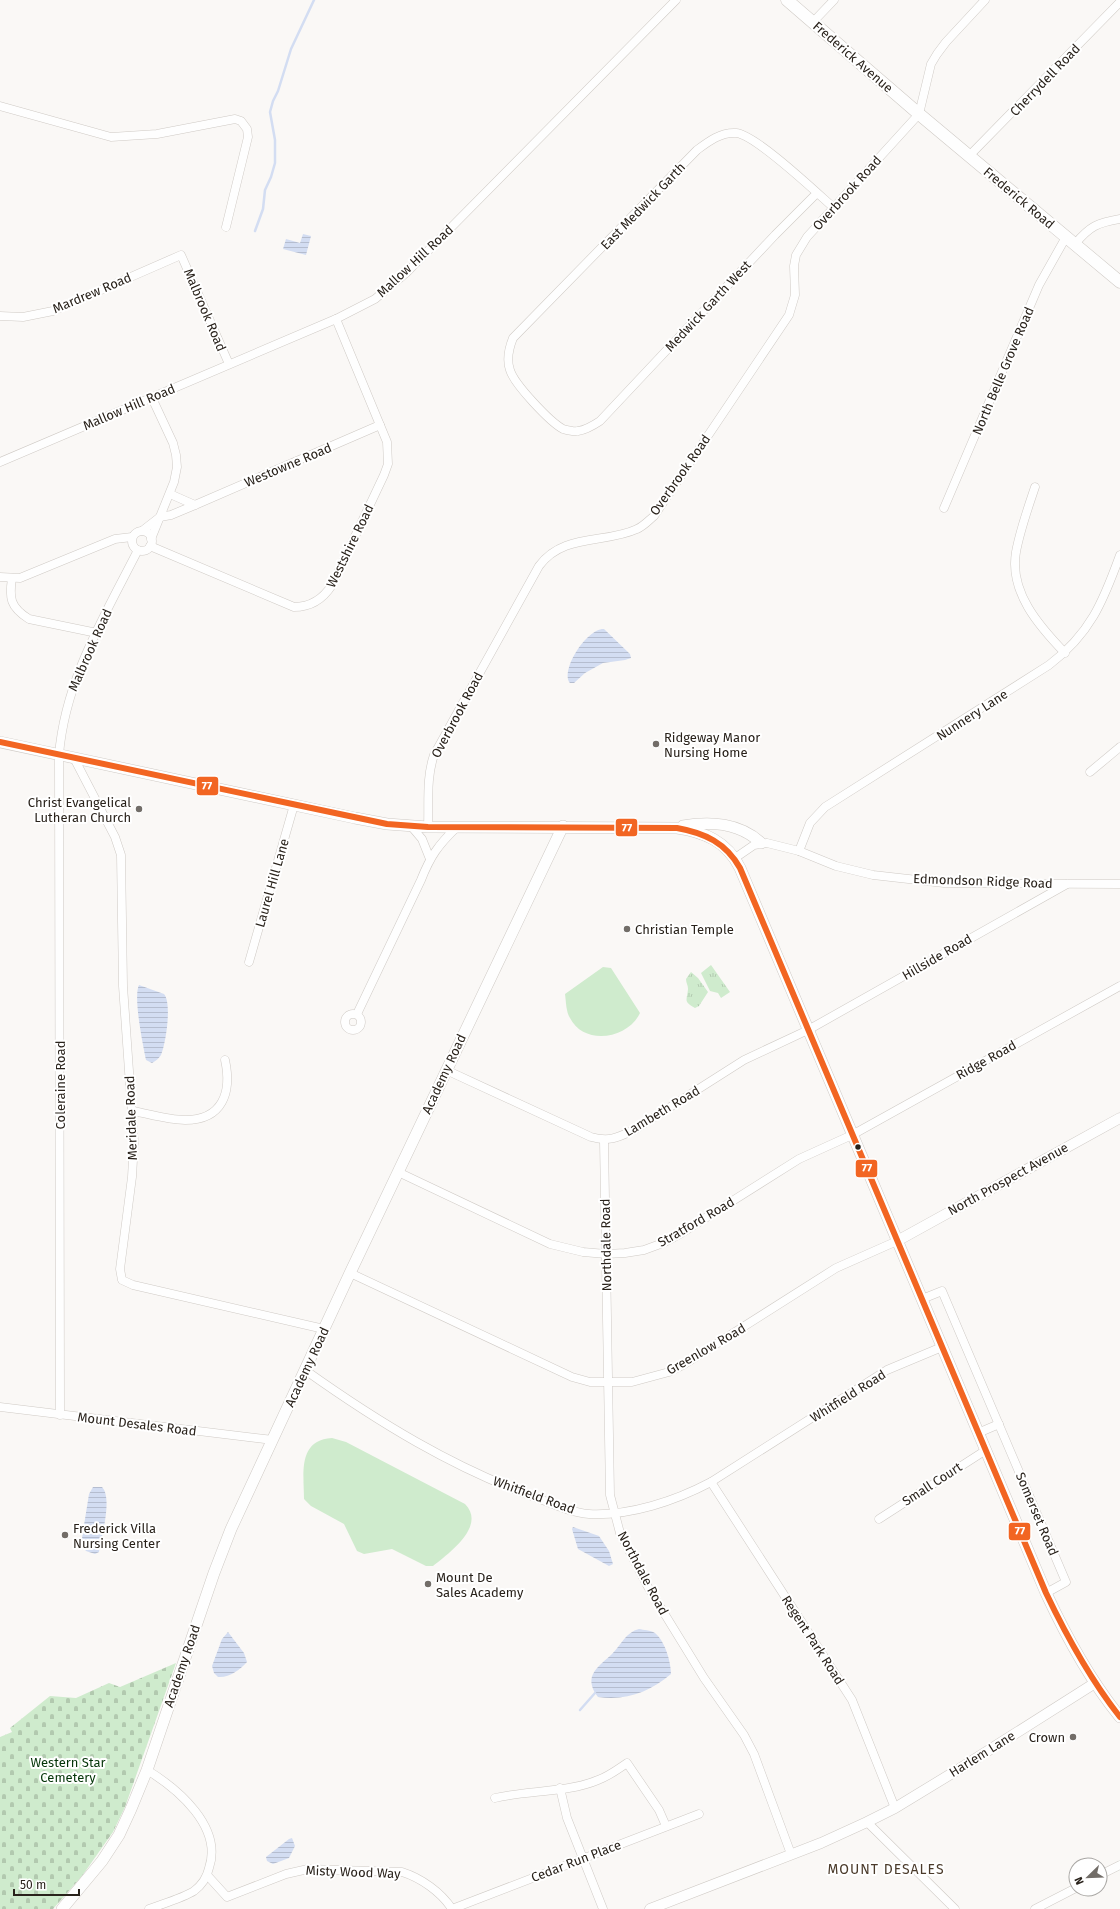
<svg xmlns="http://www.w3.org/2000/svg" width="1120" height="1909" viewBox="0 0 1120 1909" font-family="'Fira Sans',sans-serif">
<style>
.cemetery{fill:url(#cemetery-stones)}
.park{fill:url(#park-tufts)}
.garden{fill:#cfebcd}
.water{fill:url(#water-rules)}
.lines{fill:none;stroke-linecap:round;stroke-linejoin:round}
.stream{stroke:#d3ddf2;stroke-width:2.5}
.minor-casing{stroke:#cfcac5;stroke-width:9}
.tertiary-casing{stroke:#cfcac5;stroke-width:11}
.secondary-casing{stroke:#cfcac5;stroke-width:12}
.primary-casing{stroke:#cfcac5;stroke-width:13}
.minor{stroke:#fefefe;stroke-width:8}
.tertiary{stroke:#fefefe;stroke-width:10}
.secondary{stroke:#fefefe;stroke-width:11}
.primary{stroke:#fefefe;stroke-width:12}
.bus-1-casing{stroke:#fff;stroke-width:9}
.bus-1{stroke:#f26522;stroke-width:6}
.poi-dot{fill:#726d68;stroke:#fff;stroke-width:1.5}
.bus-dot{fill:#29221b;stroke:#fff;stroke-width:1.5}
.labels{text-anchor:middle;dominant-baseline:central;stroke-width:4;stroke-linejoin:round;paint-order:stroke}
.street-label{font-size:13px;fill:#29221b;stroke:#fff}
.poi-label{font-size:13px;fill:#29221b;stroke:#fff;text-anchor:start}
.park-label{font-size:13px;fill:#043508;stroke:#fff}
.neighbourhood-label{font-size:14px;letter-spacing:1px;fill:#4b3b2b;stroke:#fff}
.line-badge{stroke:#fff;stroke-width:1.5}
.badge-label{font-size:11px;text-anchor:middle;font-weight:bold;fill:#fff}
</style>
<defs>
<pattern id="cemetery-stones" width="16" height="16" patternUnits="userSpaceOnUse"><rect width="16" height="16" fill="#cfebcd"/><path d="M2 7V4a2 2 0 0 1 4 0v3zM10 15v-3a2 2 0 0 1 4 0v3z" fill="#b2c9af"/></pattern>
<pattern id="park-tufts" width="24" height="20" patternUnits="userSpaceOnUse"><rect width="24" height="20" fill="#cfebcd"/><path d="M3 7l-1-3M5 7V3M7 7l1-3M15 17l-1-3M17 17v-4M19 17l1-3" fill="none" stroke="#b2c9af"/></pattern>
<pattern id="water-rules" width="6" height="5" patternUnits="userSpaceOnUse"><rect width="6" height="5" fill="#d3ddf2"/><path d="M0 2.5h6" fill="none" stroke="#b5bdcf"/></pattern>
</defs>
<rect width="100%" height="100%" fill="#faf8f6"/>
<!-- cemetery -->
<path class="cemetery" d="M 176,1663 L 125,1807 L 113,1832 L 82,1876 L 53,1909 L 0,1909 L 0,1737 L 12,1732 L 10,1728 L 50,1696 L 76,1698 L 109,1683 L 120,1687 Z"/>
<!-- park -->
<g class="park">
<path d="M 711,965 L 730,992 L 721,998 L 718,993 L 710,991 L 701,973 Z"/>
<path d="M 691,972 L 698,978 L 708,992 L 699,1006 L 695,1008 C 683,1001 687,1001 688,989 C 688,985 686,983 686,979 Z"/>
</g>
<!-- garden -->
<g class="garden">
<path d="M 603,967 L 611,968 L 640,1013 C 628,1039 584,1046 570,1018 C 566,1012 566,1001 565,994 Z"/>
<path d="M 332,1438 L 346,1442 L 465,1504 C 487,1526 448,1554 433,1566 L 426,1566 L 392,1549 L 364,1554 L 357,1551 L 344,1524 L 311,1506 L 304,1499 C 304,1475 297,1440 332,1438 Z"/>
</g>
<!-- water -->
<g class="water">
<path d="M 303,234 L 311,236 L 306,255 L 283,249 L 286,239 L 300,243 Z"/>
<path d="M 604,629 L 630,654 L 631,658 L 625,660 L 603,663 L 585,673 L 574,683 L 570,683 C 560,670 587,628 604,629 Z"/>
<path d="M 139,985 L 164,994 C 172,1003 166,1043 161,1055 C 159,1058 156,1061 152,1063 L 146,1060 C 143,1045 133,997 139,985 Z"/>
<path d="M 93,1487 L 102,1487 C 113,1498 101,1538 99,1552 L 95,1554 L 86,1551 L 81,1544 L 89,1494 Z"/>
<path d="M 573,1527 L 599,1536 L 609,1551 L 613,1564 L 609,1566 L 578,1549 L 572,1529 Z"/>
<path d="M 639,1629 C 644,1630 650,1630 655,1633 C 665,1641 671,1662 671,1674 C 649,1692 627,1701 598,1697 C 593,1691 589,1682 593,1674 C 597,1666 606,1660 612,1654 C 621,1645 626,1632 639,1629 Z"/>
<path d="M 228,1632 L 244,1653 L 247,1662 C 240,1670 229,1678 218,1677 L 214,1673 L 212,1666 L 222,1639 Z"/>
<path d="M 292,1838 L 295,1846 L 289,1858 L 273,1864 L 267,1861 L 266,1857 L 289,1839 Z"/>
</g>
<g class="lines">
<!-- stream -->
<g class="stream">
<path d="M 255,231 L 263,209 L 265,190 L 271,177 L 275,163 L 275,140 L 270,112 L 273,101 L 278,91 L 291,49 L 314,0"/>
<path d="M 580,1710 L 595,1693"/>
</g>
<!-- minor casing -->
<g class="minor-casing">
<g id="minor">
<path d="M 813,22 L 834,0"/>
<path d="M 0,106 L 111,137 L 157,134 L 235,119 L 241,121 L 247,129 L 248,137 L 226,227"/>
<path d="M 969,156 L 1120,2"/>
<path d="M 817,193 L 775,235 L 600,421 C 594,425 586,430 578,431 C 574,432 567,430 563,429 C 550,422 514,384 510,370 C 506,359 509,348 513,338 L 697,150 C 709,141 721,132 736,133 C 755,134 817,193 834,208"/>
<path d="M 1075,244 C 1090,226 1097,223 1120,219"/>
<path d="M 0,316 L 23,317 L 53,311 L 181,255 L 229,364"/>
<path d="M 0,462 L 336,319 L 375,299 L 406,273 L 676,0"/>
<path d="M 1035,487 C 1028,508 1020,530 1016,552 C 1009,592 1039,626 1065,653"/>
<path d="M 170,494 L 195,505"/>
<path d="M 944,508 L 1039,285 L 1066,237"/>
<path d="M 142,531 L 160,517 L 171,515 L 195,505 L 380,425"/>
<circle cx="142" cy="541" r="10"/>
<path d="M 151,539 L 174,482 L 177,467 L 176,455 L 173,443 L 152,398"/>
<path d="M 150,546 L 294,607 C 311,607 323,599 332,585 L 384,475 L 388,464 L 387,442 L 336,319"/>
<path d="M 0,577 L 20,578 L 115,539 L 132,537"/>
<path d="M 12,578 C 9,598 10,607 29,619 L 97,633"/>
<path d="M 74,758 L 115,837 L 121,855 L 123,986 L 134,1142 L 132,1177 L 120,1269 L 122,1280 L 133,1285 L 324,1329"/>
<path d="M 1090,772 L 1120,747"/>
<path d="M 411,826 L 422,839 L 430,859"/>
<path d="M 428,827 C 429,803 426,778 434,755 L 539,566 C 563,533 605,544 637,529 C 644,526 649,520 654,516 L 789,315 L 795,295 L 794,266 L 796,255 L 807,237 L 919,114 L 931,64 L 937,54 L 946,42 L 985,0"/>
<path d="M 799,851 L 810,823 L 825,807 L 1049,665 C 1090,634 1103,602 1120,555"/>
<path d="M 735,858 L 754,845 L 767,843 L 799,851 L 836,866 L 873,875 L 944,883 L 1120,884"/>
<path d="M 249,962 L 294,805"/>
<circle cx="353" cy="1022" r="8"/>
<path d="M 357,1014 L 421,880 C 430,857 438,845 457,827"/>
<path d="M 446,1070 L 591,1137 C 609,1142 617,1138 634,1130 L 744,1060 L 808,1030 L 1067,884"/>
<path d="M 133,1111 C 149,1114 168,1120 185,1120 C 223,1120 232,1092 225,1060"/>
<path d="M 604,1141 L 610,1495 L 620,1533 L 648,1587 L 704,1678 L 744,1735 L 754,1754 L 791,1854"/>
<path d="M 398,1172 L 550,1244 L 583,1252 L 606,1254 L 625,1253 L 644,1250 L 663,1243 L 680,1234 L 799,1159 L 852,1135 L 1120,986"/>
<path d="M 350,1273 L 572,1377 L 590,1382 L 632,1382 L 669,1372 L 683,1365 L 836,1268 L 897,1241"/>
<path d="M 922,1299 L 942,1291 L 1066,1582 L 1046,1593"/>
<path d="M 305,1370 C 378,1422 453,1468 537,1498 C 553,1504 572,1513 589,1514 C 630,1516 675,1501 711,1482 L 887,1370 L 942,1347"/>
<path d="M 0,1407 L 273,1440"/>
<path d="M 60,1415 L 59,755 C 65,680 105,615 138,550"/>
<path d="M 978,1433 L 999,1424"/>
<path d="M 711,1482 L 852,1700 L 895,1808"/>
<path d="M 879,1519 L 986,1450"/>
<path d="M 147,1770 C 178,1789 223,1827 209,1868 C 207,1877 202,1885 194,1891 C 183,1898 162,1904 149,1909"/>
<path d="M 560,1788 L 567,1818 L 603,1909"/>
<path d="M 495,1798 C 528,1790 567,1793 598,1780 C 609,1776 618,1769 627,1763 L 659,1810 L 666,1826"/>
<path d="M 867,1822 L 955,1909"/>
<path d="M 207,1875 L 227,1897 L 286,1874 L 308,1869 L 402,1872 C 421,1878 441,1892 452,1909"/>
<path d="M 1100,1875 L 1120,1865"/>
<path d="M 452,1909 L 699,1814"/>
<path d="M 1035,1909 L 1076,1888"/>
</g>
</g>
<!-- tertiary casing -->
<g class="tertiary-casing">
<g id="tertiary">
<path d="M 897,1241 L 1120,1118"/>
<path d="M 650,1909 L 821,1843 L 867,1822 L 895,1808 L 964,1766 L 1095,1683"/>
</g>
</g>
<!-- secondary casing -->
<g class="secondary-casing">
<g id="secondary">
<path d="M 0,742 L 355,818 L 387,824 L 428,827 L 677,828 C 704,832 727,841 740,868 L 1046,1593 C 1066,1636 1089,1679 1120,1717"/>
<path d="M 683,826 C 710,821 740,823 761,843"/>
<path d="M 62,1909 L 102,1861 L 119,1835 L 131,1809 L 147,1770 L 214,1573 L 231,1529 L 350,1273 L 563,826"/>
</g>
</g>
<!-- primary casing -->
<g class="primary-casing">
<path id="primary" d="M 787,0 L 919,114 L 1120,282"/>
</g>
<!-- minor -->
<use href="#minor" class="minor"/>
<!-- tertiary -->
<use href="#tertiary" class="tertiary"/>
<!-- secondary -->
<use href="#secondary" class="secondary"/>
<!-- primary -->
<use href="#primary" class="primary"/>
<!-- bus-1 casing -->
<g class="bus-1-casing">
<path id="bus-1" d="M 0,742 L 387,824 L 428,827 L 677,828 C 705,833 726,843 740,868 L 1046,1593 C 1067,1637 1090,1679 1120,1717"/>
</g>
<!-- bus-1 -->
<use href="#bus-1" class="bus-1"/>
</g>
<!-- markers -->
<g class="poi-dot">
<circle cx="656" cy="744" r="4"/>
<circle cx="139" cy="809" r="4"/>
<circle cx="627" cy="929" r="4"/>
<circle cx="65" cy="1535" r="4"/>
<circle cx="428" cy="1584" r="4"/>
<circle cx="1073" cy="1737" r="4"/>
</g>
<circle class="bus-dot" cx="858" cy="1147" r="3.5"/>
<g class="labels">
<!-- street labels -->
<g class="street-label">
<text transform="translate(853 57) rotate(41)">Frederick Avenue</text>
<text transform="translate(1045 80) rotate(-46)">Cherrydell Road</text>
<text transform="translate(847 193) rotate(-48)">Overbrook Road</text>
<text transform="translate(1019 198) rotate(40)">Frederick Road</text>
<text transform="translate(643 206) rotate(-46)">East Medwick Garth</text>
<text transform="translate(415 261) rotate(-43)">Mallow Hill Road</text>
<text transform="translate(92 293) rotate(-23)">Mardrew Road</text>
<text transform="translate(708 306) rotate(-47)">Medwick Garth West</text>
<text transform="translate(205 310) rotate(67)">Malbrook Road</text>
<text transform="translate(1003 371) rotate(-67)">North Belle Grove Road</text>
<text transform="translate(129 407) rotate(-23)">Mallow Hill Road</text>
<text transform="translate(288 465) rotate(-23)">Westowne Road</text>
<text transform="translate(680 475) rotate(-55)">Overbrook Road</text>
<text transform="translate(350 546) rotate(-64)">Westshire Road</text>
<text transform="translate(90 650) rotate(-66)">Malbrook Road</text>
<text transform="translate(457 715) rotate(-62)">Overbrook Road</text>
<text transform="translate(972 715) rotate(-33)">Nunnery Lane</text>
<text transform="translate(983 881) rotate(2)">Edmondson Ridge Road</text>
<text transform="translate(272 883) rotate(-74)">Laurel Hill Lane</text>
<text transform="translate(937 957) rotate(-30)">Hillside Road</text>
<text transform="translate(986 1060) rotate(-29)">Ridge Road</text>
<text transform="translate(444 1074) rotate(-65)">Academy Road</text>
<text transform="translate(60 1085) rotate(-90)">Coleraine Road</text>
<text transform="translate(662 1111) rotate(-31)">Lambeth Road</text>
<text transform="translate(131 1118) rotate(-92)">Meridale Road</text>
<text transform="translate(1008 1179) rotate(-29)">North Prospect Avenue</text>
<text transform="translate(696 1222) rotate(-30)">Stratford Road</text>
<text transform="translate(606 1245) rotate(-91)">Northdale Road</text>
<text transform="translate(706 1349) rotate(-30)">Greenlow Road</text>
<text transform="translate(307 1367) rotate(-65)">Academy Road</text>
<text transform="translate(848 1396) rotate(-32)">Whitfield Road</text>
<text transform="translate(137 1424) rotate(7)">Mount Desales Road</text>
<text transform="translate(932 1484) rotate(-33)">Small Court</text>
<text transform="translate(534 1495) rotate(20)">Whitfield Road</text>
<text transform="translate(1037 1514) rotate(67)">Somerset Road</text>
<text transform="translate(643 1573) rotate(62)">Northdale Road</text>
<text transform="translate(813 1640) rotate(57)">Regent Park Road</text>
<text transform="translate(182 1666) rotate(-71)">Academy Road</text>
<text transform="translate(982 1754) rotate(-32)">Harlem Lane</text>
<text transform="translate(576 1861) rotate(-21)">Cedar Run Place</text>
<text transform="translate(353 1872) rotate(2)">Misty Wood Way</text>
</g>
<!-- poi labels -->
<g class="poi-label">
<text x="664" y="737">Ridgeway Manor<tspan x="664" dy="15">Nursing Home</tspan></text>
<text x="131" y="802" text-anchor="end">Christ Evangelical<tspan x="131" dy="15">Lutheran Church</tspan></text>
<text x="635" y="929">Christian Temple</text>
<text x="73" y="1528">Frederick Villa<tspan x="73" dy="15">Nursing Center</tspan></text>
<text x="436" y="1577">Mount De<tspan x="436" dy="15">Sales Academy</tspan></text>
<text x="1065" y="1737" text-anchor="end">Crown</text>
</g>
<!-- park labels -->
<g class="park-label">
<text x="68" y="1762">Western Star<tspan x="68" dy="15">Cemetery</tspan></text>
</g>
<!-- neighbourhood labels -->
<g class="neighbourhood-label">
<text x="886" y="1869">MOUNT DESALES</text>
</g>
</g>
<g class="line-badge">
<rect x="196" y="776" width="23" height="20" rx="4" fill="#f26522"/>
<rect x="615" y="818" width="23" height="19" rx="4" fill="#f26522"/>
<rect x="855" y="1159" width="23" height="19" rx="4" fill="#f26522"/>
<rect x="1008" y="1522" width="23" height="19" rx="4" fill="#f26522"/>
</g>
<g class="badge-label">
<text x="207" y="790">77</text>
<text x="627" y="832">77</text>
<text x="867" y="1172">77</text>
<text x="1020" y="1535">77</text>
</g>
<!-- north arrow -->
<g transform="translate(1088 1877) rotate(247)"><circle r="19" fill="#ffffff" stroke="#a9a7a4"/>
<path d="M0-3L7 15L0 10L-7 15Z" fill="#726d68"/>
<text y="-6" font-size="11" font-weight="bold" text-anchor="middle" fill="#29221b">N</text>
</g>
<!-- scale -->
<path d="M14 1889v6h65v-6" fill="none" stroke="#29221b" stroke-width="2"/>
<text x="20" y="1889" font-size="12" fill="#29221b" stroke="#ffffff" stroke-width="3" paint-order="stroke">50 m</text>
</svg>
